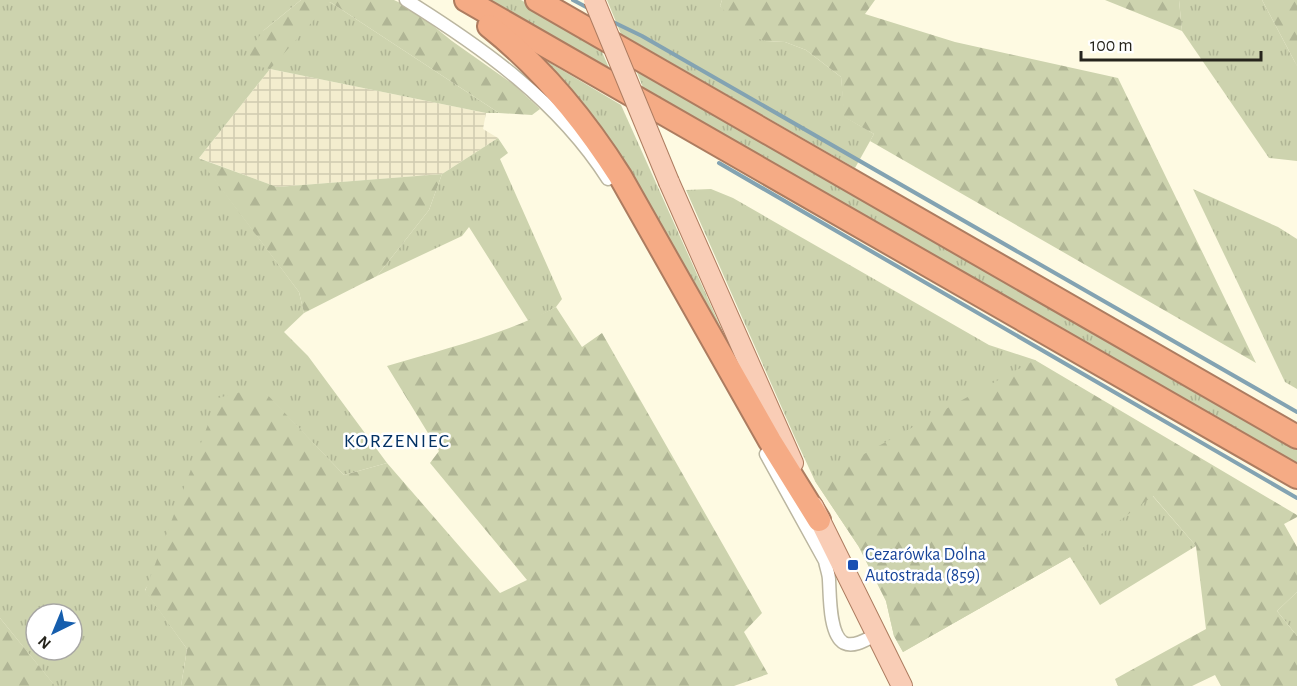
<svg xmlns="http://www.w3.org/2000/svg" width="1297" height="686" viewBox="0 0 1297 686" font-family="'Alegreya Sans',sans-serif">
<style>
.industrial{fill:url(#industrial-grid)}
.grass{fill:url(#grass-tufts);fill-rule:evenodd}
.forest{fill:url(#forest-firs)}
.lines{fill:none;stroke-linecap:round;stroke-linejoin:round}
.stream{stroke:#83a3b2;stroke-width:4}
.street-casing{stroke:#bbb6a0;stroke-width:15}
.primary-casing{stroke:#ad7c60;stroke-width:22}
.highway-casing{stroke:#ad7c60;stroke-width:26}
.street{stroke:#fff;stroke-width:12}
.primary{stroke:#f9cdb6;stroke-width:20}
.highway{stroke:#f5ab85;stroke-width:22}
.primary-bridge-casing{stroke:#ad7c60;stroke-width:22;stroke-linecap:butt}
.primary-bridge{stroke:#f9cdb6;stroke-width:20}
.transit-dot{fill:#1a4fb4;stroke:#fff;stroke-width:2}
.labels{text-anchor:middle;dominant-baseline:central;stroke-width:5;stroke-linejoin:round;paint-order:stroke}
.transit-label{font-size:18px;fill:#164399;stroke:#fff;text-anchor:start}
.neighbourhood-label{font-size:20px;letter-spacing:1.5px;fill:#033163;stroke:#fff}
</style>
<defs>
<pattern id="industrial-grid" width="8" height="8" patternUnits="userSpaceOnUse" patternTransform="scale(1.5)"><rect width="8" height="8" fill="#f3edce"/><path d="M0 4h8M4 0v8" fill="none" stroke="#d0cbb0"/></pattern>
<pattern id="grass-tufts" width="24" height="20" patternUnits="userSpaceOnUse" patternTransform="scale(1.5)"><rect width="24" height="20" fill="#cdd3ae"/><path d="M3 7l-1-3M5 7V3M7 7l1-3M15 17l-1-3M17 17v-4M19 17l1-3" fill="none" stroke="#b0b595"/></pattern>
<pattern id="forest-firs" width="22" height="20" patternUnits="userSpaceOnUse" patternTransform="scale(1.5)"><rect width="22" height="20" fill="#cdd3ae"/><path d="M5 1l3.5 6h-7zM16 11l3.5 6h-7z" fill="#b0b595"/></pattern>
</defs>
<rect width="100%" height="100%" fill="#fefae2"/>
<!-- industrial -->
<path class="industrial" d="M 270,69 L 486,113 L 483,129 L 498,138 L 442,174 L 277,187 L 199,158 Z"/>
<!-- grass -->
<g class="grass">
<path d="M 0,0 L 301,0 L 263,31 L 330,2 L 499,113 L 486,113 L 270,69 L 199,158 L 299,292 L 304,313 L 284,332 L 308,356 L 387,463 L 344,475 L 260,388 L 145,590 L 187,649 L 181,686 L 55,686 L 0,618 ZM 36,614 L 72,614 L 72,650 L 36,650 Z"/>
<path d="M 482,0 L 521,0 L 599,45 L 612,75 Z"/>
<path d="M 607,0 L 722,0 L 720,6 L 765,41 L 785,42 L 806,50 L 841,77 L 845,117 L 874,134 L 855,168 L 621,34 Z"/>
<path d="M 1179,0 L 1262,0 L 1297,66 L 1297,161 L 1269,158 L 1182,31 Z"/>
<path d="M 530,51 L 621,105 L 735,359 Z"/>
<path d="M 634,65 L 1297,446 L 1297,467 L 646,95 Z"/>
<path d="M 498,138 L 508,153 L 500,159 L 562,299 L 556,307 L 529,322 L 469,227 L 462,236 L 377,276 L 429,210 L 442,174 Z"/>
<path d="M 711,189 L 733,198 L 989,345 L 1035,360 L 1196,546 L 1100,605 L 1070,557 L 903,652 L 894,636 L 886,601 L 859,547 L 815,481 L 796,440 L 686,190 Z"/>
<path d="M 1193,189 L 1278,227 L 1297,239 L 1297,389 L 1285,382 Z"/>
<path d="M 1297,592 L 1297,636 L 1277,611 Z"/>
</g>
<!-- forest -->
<g class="forest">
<path d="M 301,0 L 394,0 L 411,8 L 452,41 L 513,84 L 540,109 L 532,115 L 499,113 L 330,2 L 270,69 L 241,62 L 263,31 Z"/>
<path d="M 722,0 L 875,0 L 865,14 L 955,42 L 1118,78 L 1256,363 L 870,141 L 874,134 L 844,117 L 841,77 L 806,50 L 785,42 L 765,41 L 745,34 L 720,6 Z"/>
<path d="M 1105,0 L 1179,0 L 1182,31 Z"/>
<path d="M 1262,0 L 1297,0 L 1297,66 Z"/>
<path d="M 198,158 L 277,187 L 442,174 L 429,210 L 377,276 L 304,313 L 299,292 Z"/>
<path d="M 556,307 L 582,347 L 602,333 L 762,613 L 744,632 L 768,674 L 734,686 L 181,686 L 187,649 L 145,591 L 218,398 L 260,387 L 344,475 L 387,463 L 500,593 L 527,580 L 430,463 L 439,451 L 387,366 C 444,349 503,335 556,307 Z"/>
<path d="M 1035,360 L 1297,515 L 1297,517 L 1284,524 L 1297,547 L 1297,592 L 1277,611 L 1297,636 L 1297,686 L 1221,686 L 1215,675 L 1192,686 L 1118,686 L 1115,679 L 1206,629 L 1196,546 L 1153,496 L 1070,557 L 903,652 L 894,636 L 886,601 L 859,547 L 815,481 Z"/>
<path d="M 0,618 L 52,682 L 55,686 L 0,686 Z"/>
</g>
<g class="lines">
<!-- stream -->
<g class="stream">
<path d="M 573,0 L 588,8"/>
<path d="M 611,21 L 642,36 L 1297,412"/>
<path d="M 719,163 L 1297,498"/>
</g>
<!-- street casing -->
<g class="street-casing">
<g id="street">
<path d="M 406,0 C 483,48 558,101 608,179"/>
<path d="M 766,454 L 825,561 C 826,567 829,574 829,580 C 830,595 829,635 844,643 C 854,648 867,639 875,635"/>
</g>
</g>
<!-- primary casing -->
<g class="primary-casing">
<g id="primary">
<path d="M 669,182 L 793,463"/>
<path d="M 813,506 L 902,686"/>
</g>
</g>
<!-- highway casing -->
<g class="highway-casing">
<g id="highway">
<path d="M 466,0 L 1297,477"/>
<path d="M 537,0 L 1297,437"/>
<path d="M 489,26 C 542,68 584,119 620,176 L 770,441 L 819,520"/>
</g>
</g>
<!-- street -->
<use href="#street" class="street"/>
<!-- primary -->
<use href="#primary" class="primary"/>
<!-- highway -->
<use href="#highway" class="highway"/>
<!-- primary-bridge casing -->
<g class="primary-bridge-casing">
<path id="primary-bridge" d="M 594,0 L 669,182"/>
</g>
<!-- primary-bridge -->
<use href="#primary-bridge" class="primary-bridge"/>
</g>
<!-- markers -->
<rect class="transit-dot" x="847" y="559" width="12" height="12" rx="3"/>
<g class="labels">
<!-- transit labels -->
<g class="transit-label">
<text x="865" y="555">Cezarówka Dolna<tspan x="865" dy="21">Autostrada (859)</tspan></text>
</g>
<!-- neighbourhood labels -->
<g class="neighbourhood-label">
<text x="397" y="441">KORZENIEC</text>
</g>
</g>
<!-- north arrow -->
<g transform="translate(54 632) rotate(223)"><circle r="28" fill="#ffffff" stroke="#a8a7a4" stroke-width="1.5"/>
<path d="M0-4.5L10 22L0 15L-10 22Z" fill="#165ead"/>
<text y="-9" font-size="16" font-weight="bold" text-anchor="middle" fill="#26241c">N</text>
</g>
<!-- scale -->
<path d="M1081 51v9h180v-9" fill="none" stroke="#26241c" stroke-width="3"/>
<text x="1090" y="51" font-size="18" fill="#26241c" stroke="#ffffff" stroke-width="4.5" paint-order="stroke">100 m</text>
</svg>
